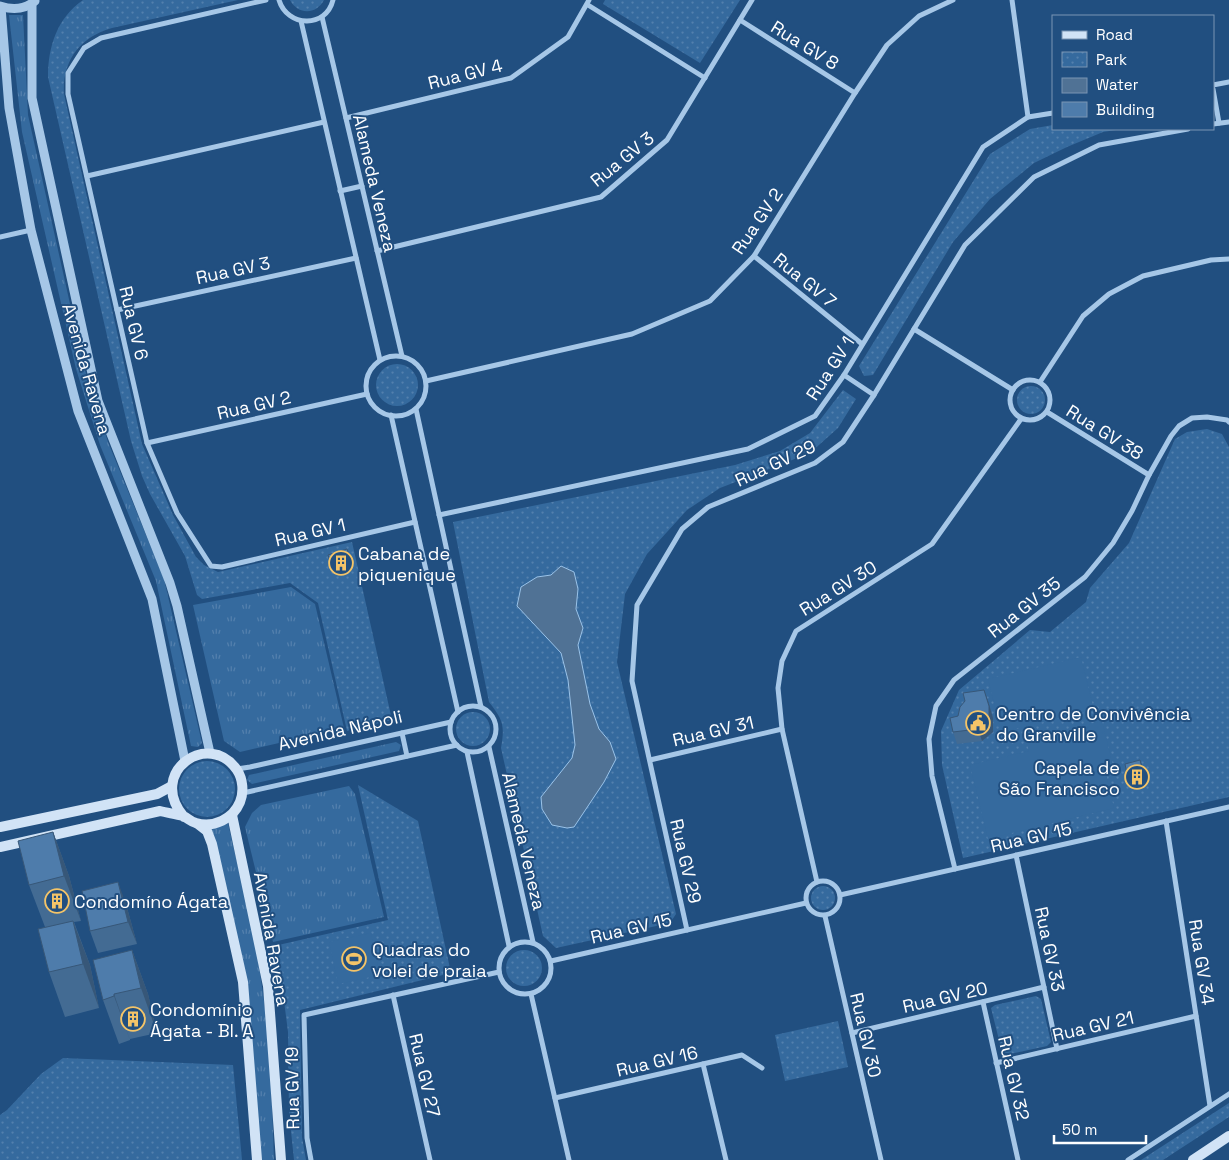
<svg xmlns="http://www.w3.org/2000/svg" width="1229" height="1160" viewBox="0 0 1229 1160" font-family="'Space Grotesk',sans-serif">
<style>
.grass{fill:url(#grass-tufts)}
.park{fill:url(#park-dots)}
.pitch{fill:#356a9e}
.water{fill:#507295;stroke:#9ac3e9}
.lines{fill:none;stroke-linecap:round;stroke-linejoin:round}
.minor{stroke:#a6c7e7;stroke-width:5}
.tertiary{stroke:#a6c7e7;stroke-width:9}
.secondary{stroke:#d1e3f6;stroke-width:10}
.wall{fill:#436b93}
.shaded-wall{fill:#375778}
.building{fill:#4e7cab;stroke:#375778}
.labels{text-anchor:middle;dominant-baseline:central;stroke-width:4;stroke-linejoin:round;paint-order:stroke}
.street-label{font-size:18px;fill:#fff;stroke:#214f80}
.poi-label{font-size:18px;fill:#fff;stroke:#214f80;text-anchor:start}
</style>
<defs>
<pattern id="grass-tufts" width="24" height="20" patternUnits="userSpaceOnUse" patternTransform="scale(1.25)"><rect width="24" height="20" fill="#356a9e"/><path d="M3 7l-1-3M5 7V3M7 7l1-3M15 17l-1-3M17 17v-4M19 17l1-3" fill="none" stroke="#5380ad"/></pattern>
<pattern id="park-dots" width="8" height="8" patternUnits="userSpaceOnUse" patternTransform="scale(1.25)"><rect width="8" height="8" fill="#356a9e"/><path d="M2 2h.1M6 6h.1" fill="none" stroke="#5380ad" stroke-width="1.8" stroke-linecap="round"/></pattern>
</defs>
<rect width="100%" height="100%" fill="#214f80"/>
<!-- grass -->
<g class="grass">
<path d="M 9,15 L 23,15 L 28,115 L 84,367 L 108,442 L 164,579 L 202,743 L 198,747 L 191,746 L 156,581 L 100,445 L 76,369 L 22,132 Z"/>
<path d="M 291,587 L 315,604 L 344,728 L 240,752 L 224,741 L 193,605 Z"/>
<path d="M 396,742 L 401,745 L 399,751 L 252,784 L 247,780 L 249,775 Z"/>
<path d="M 349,786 L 355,794 L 384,917 L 273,942 L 245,827 L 252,813 L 261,805 Z"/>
<path d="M 228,823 C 239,873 253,922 260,973 C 270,1034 272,1098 274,1160 L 260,1160 L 250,1038 L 210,829 Z"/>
</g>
<!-- park -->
<g class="park">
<path d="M 83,0 L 238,0 L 112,28 C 80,37 62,61 64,94 L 142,444 L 173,515 L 196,557 L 204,565 L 218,572 L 352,542 L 392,720 L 347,731 L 318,603 L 290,583 L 202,599 L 197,595 L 185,556 L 150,494 L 142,476 L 131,441 L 48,77 C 48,47 57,18 83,0 Z"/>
<path d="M 290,0 L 324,0 C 316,15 298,15 290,0 Z"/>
<path d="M 605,0 L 740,0 L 700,63 L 603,4 Z"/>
<path d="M 1053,125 L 1053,129 L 1122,129 L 1103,132 L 1067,147 L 1034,163 L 990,199 L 953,242 L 873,375 L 864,376 L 859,366 L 990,154 L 1030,129 Z"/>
<circle cx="397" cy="385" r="21"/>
<circle cx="1031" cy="400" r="14"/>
<path d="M 843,390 L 856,399 L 838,428 L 810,453 L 720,488 L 687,510 L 647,554 L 625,594 L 617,662 L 676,914 L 670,923 L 556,948 L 543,936 L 501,748 C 505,725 503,720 489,702 L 453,522 L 735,465 L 780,451 L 810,433 Z"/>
<path d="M 1207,429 L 1222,434 L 1229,447 L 1229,797 L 963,858 L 942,765 L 941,731 L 959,690 L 1030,630 L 1050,632 L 1086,602 L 1090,588 L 1129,543 L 1175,439 L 1187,432 Z"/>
<circle cx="473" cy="729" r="17"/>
<circle cx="207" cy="789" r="28"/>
<path d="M 358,785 L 418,821 L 451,973 L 300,1010 L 302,1137 L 306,1160 L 294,1160 L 289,1112 L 288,1032 L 282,985 L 274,946 L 388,920 Z"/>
<circle cx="823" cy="898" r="12"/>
<circle cx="524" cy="968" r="18"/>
<path d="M 1036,996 L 1041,999 L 1051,1042 L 1047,1046 L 1010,1054 L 1002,1052 L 991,1008 L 995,1005 Z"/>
<path d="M 838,1021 L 848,1067 L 785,1081 L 775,1035 Z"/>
<path d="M 63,1058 L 233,1065 L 242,1160 L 0,1160 L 0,1115 L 7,1110 L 41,1074 Z"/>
<path d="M 1229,1103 L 1229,1117 L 1163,1160 L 1141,1160 Z"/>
</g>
<!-- pitch -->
<g class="pitch">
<path d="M 1081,657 L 1094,710 L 1001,732 L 988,679 Z"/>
<path d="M 1102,721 L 1114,770 L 1106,773 L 1114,808 L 988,839 L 970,765 L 1029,751 L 1026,739 Z"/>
<path d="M 371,933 L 380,975 L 338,984 L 329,942 Z"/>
<path d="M 427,942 L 430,955 L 404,961 L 401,948 Z"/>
</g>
<!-- water -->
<path class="water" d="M 561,566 L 574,572 L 578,589 L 576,609 L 583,628 L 578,645 L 590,704 L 599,729 L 610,742 L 616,759 L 604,782 L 574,827 L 567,828 L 552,825 L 542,809 L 541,797 L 572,758 L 575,745 L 568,680 L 561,653 L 517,606 L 521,587 L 537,577 L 551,575 Z"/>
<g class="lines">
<!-- minor -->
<g class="minor">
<path d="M 266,0 L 101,38 L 84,48 L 68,73 L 68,94 L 147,443 L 177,513 L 211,566 L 222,567 L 415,522"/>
<path d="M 279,0 C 287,27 326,29 333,0"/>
<path d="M 1012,0 L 1028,117"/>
<path d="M 588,5 L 705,78"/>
<path d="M 322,17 L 402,356"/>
<path d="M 740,20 L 855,93"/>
<path d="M 301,21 L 380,360"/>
<path d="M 1213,85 L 1229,82"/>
<path d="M 1213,89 L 1219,123"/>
<path d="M 346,118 L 511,78 L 568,37 L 589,0"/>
<path d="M 1213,124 L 1229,122"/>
<path d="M 87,176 L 324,122"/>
<path d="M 340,191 L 362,186"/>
<path d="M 0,237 L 31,230"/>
<path d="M 377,251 L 601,197 L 667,140 L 752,0"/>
<path d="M 754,256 L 862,344"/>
<path d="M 117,310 L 356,258"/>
<path d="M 914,329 L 1013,390"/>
<circle cx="396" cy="386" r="30"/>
<path d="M 844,375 L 874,395"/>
<circle cx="1030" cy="400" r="20"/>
<path d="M 426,381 L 632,334 L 710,301 L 754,256 L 855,93 L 887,45 L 919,16 L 953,0"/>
<path d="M 1040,382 L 1083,316 L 1109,294 L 1143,276 L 1211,260 L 1229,259"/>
<path d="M 416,409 L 481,707"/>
<path d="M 1047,412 L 1149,475"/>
<path d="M 391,415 L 458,712"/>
<path d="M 147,443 L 367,394"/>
<path d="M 439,515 L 748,449 L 815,416 L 844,375 L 983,147 L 1028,117 L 1053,113"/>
<circle cx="473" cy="729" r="23"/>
<path d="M 402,733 L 407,756"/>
<path d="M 489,747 L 533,942"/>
<path d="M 467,752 L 509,946"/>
<path d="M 650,760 L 782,729"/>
<path d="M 237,769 L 250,767 L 451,722"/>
<path d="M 243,793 L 457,745"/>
<path d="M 1166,821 L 1210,1106"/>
<path d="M 1016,855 L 1057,1049"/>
<path d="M 955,869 L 932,776 L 929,739 L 936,706 L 954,680 L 1085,577 L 1113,543 L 1132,511 L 1149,475 L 1171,436 L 1179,426 L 1192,418 L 1207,417 L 1227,420 L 1229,422"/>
<circle cx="823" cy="898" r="17"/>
<path d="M 817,882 L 782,729 L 778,688 L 782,661 L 796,631 L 932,544 L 1021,419"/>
<path d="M 840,895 L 1229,807"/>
<path d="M 825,916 L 881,1160"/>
<path d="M 687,930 L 632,681 L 637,605 L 682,529 L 708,507 L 815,463 L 843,442 L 874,395 L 965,245 L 1034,177 L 1099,145 L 1188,129"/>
<circle cx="525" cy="968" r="26"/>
<path d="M 551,961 L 806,903"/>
<path d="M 531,994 L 569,1160"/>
<path d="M 393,995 L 430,1160"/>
<path d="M 983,1002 L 1018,1160"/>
<path d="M 852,1033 L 1044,987"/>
<path d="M 996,1063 L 1196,1016"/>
<path d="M 703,1064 L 726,1160"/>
<path d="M 555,1098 L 742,1055 L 762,1068"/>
<path d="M 311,1160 L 307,1138 L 304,1015 L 499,972"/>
<path d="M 1128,1160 L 1229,1094"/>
</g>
<!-- tertiary -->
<g class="tertiary">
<path d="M 32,4 L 32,98 L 98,401 L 170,583 L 177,606 L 210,753"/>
<path d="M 0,6 C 12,10 24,10 35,1"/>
<path d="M 1,7 L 9,108 L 31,230 L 78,411 L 152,599 L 185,761"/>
</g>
<!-- secondary -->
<g class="secondary">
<path d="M 232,815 L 268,986 L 281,1160"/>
<path d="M 198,824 L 207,831 L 212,844 L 243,982 L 257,1160"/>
<path d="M 0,827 L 157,794 L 172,786"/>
<path d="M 0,847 L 160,811 C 168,813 176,814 183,816 C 188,818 191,822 196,823 C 214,828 233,819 240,802 C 244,792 243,779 237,770 C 209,729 146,772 184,817"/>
<path d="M 1193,1160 L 1229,1136"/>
</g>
</g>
<!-- wall -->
<g class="wall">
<path d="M 347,549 L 353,567 L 334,574 L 328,555 Z"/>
<path d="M 988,701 L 993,718 L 993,732 L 982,741 L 957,744 L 953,732 Z"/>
<path d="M 1143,768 L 1146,783 L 1131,787 L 1128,779 Z"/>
<path d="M 53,832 L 69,876 L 81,921 L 74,922 L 90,965 L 99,1008 L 65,1017 L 49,972 L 45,927 L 29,885 Z"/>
<path d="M 126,904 L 137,944 L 98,953 L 90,931 Z"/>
<path d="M 132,950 L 148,994 L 157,1033 L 130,1039 L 130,1040 L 119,1044 L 103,1000 Z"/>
</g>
<!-- shaded-wall -->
<g class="shaded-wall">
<path d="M 984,690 L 988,701 L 993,718 L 993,732 L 982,741 L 978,729 Z"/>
<path d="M 1140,760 L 1143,768 L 1146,783 L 1144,776 Z"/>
<path d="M 53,832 L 69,876 L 81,921 L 64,876 Z"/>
<path d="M 118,882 L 126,904 L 137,944 L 128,922 Z"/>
<path d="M 73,921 L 90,965 L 99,1008 L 83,964 Z"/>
<path d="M 132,950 L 148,994 L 157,1033 L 141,988 Z"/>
<path d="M 114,994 L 130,1040 L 114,996 Z"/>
</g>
<!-- building -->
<g class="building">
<path d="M 347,549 L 352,563 L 333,570 L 328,555 Z"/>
<path d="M 984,690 L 989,706 L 989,720 L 978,729 L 953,732 L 950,718 L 958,716 L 960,707 L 965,701 L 963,693 Z"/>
<path d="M 1140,760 L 1144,776 L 1128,779 L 1125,764 Z"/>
<path d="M 53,832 L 64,876 L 29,885 L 18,841 Z"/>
<path d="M 118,882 L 128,922 L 90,931 L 82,891 Z"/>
<path d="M 73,921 L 83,964 L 49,972 L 38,929 Z"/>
<path d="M 132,950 L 141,988 L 114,994 L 114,996 L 103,1000 L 93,960 Z"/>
</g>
<!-- icons -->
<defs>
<g id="building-ring" transform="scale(1.25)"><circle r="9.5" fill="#214f80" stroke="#f4c468" stroke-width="1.5"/><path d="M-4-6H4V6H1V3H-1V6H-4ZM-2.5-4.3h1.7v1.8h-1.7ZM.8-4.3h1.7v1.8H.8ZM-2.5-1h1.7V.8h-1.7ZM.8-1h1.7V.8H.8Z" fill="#f4c468"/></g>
<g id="civic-ring" transform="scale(1.25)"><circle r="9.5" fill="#214f80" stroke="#f4c468" stroke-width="1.5"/><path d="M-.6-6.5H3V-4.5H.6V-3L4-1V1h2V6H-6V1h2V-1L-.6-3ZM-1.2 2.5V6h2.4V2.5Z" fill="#f4c468"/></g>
<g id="stadium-ring" transform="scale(1.25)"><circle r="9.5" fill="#214f80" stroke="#f4c468" stroke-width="1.5"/><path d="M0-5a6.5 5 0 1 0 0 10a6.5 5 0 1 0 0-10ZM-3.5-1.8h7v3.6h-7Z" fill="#f4c468"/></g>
</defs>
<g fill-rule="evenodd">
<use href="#building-ring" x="341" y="563"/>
<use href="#civic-ring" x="978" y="723"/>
<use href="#building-ring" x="1137" y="777"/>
<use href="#building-ring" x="57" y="901"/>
<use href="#stadium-ring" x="354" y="959"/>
<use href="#building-ring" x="133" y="1019"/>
</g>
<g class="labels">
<!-- street labels -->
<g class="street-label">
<text transform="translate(805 45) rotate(32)">Rua GV 8</text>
<text transform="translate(465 74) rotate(-14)">Rua GV 4</text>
<text transform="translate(622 159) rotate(-39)">Rua GV 3</text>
<text transform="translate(375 183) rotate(77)">Alameda Veneza</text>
<text transform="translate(757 221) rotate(-56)">Rua GV 2</text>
<text transform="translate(233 270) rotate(-12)">Rua GV 3</text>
<text transform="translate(805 280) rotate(39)">Rua GV 7</text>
<text transform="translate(134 323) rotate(77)">Rua GV 6</text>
<text transform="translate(830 368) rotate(-57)">Rua GV 1</text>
<text transform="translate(87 369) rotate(74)">Avenida Ravena</text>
<text transform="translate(254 405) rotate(-13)">Rua GV 2</text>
<text transform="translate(1105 432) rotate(32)">Rua GV 38</text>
<text transform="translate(775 463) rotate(-25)">Rua GV 29</text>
<text transform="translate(310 532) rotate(-13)">Rua GV 1</text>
<text transform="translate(838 588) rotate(-32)">Rua GV 30</text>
<text transform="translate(1024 607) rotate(-38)">Rua GV 35</text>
<text transform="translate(340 730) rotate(-13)">Avenida Nápoli</text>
<text transform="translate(713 731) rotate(-13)">Rua GV 31</text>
<text transform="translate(1031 837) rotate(-13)">Rua GV 15</text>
<text transform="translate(524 841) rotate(77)">Alameda Veneza</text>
<text transform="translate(686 861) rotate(77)">Rua GV 29</text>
<text transform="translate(631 928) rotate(-13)">Rua GV 15</text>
<text transform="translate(272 939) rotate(80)">Avenida Ravena</text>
<text transform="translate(1050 949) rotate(78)">Rua GV 33</text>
<text transform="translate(1202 962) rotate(81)">Rua GV 34</text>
<text transform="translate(945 997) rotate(-13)">Rua GV 20</text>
<text transform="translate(1093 1026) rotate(-13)">Rua GV 21</text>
<text transform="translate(866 1035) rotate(77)">Rua GV 30</text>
<text transform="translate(657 1061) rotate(-13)">Rua GV 16</text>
<text transform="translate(425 1075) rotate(77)">Rua GV 27</text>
<text transform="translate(1014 1078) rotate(77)">Rua GV 32</text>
<text transform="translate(292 1088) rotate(-91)">Rua GV 19</text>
</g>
<!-- poi labels -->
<g class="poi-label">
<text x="358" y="553">Cabana de<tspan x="358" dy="21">piquenique</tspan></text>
<text x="996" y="713">Centro de Convivência<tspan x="996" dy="21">do Granville</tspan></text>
<text x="1120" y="767" text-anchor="end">Capela de<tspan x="1120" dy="21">São Francisco</tspan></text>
<text x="74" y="901">Condomíno Ágata</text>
<text x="372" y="949">Quadras do<tspan x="372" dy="21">volei de praia</tspan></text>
<text x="150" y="1009">Condomínio<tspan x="150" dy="21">Ágata - Bl. A</tspan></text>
</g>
</g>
<!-- legend -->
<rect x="1052" y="15" width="162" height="115" fill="#214f80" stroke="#7a95b3"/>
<rect x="1062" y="31" width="25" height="8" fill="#d1e3f6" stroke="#7a95b3"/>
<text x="1096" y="40" font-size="15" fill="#ffffff">Road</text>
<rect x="1062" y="52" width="25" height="15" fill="url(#park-dots)" stroke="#7a95b3"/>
<text x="1096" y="65" font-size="15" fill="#ffffff">Park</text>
<rect x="1062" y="78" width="25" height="15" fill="#507295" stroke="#7a95b3"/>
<text x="1096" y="90" font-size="15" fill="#ffffff">Water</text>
<rect x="1062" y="102" width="25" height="15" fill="#4e7cab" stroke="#7a95b3"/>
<text x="1096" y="115" font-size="15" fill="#ffffff">Building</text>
<!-- scale -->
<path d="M1054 1135v8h92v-8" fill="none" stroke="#ffffff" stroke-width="2.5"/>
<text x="1062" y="1135" font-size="15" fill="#ffffff" stroke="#214f80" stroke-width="4" paint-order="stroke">50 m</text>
</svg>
